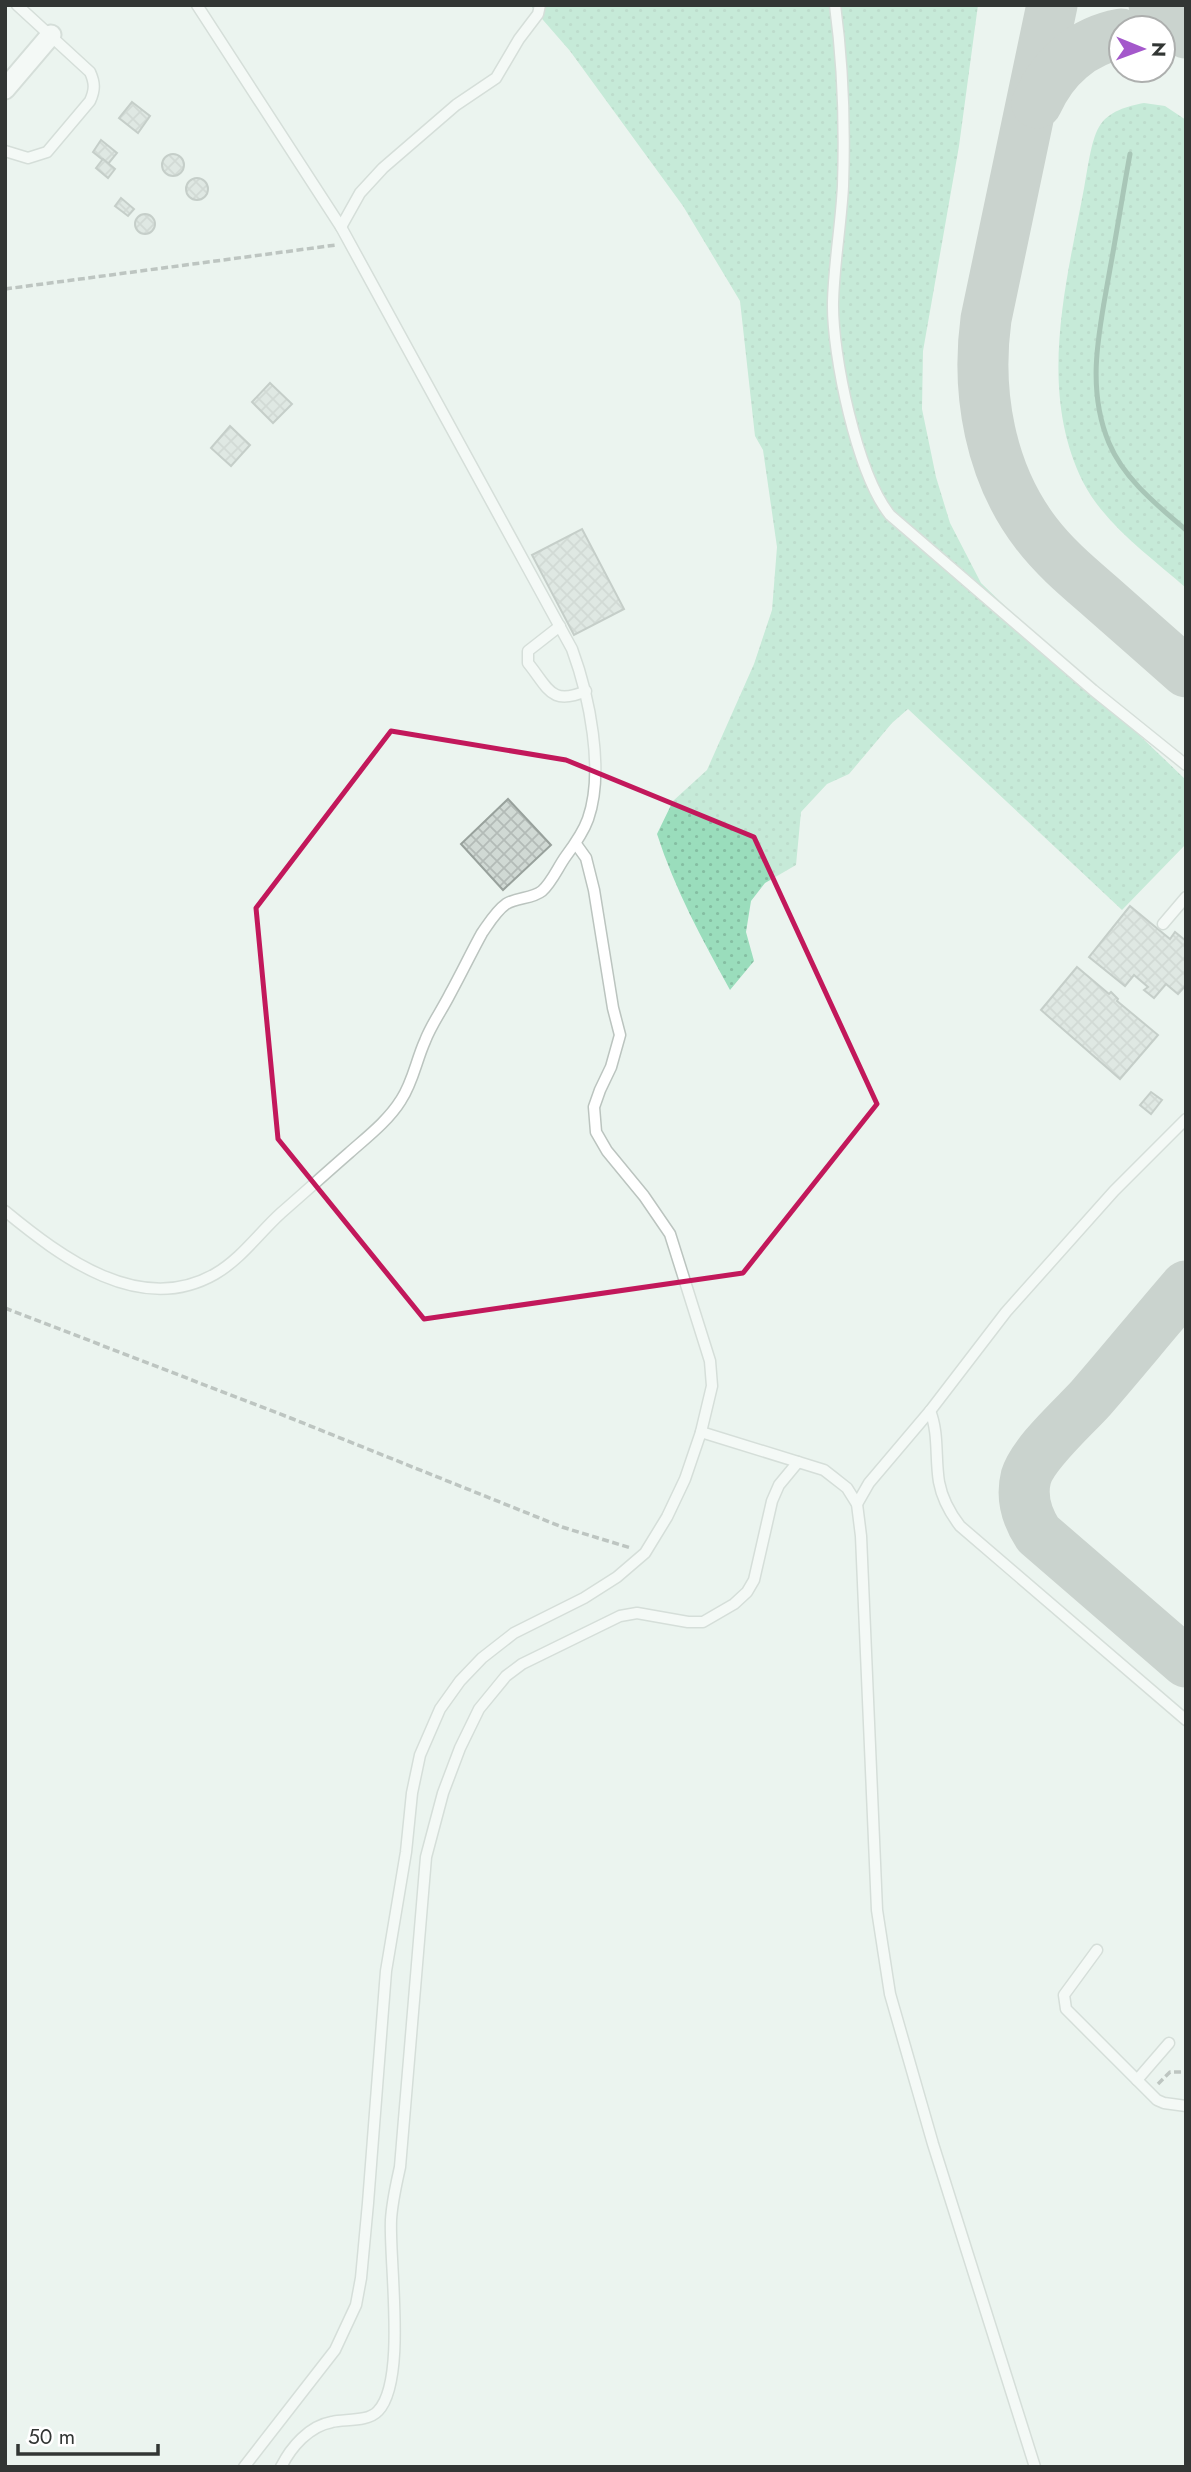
<svg xmlns="http://www.w3.org/2000/svg" width="1191" height="2472" viewBox="0 0 1191 2472" font-family="Jost,sans-serif">
<style>
.grass{fill:url(#grass-dots)}
.lines{fill:none;stroke-linecap:round;stroke-linejoin:round}
.stream{stroke:#578e74;stroke-width:5}
.taxiway{stroke:#a3aaa6;stroke-width:51}
.building{fill:url(#building-cross-hatch);stroke:#98a19c;stroke-width:2}
.lane-casing{stroke:#bbc4bf;stroke-width:13}
.street-casing{stroke:#bbc4bf;stroke-width:23}
.path{stroke:#868c89;stroke-width:3.5;stroke-dasharray:7 3.5;stroke-linecap:butt}
.lane{stroke:#fff;stroke-width:10}
.street{stroke:#fff;stroke-width:19}
.marked{fill:none;stroke:#c2185b;stroke-width:5;stroke-linejoin:round}
</style>
<defs>
<pattern id="grass-dots" width="8" height="8" patternUnits="userSpaceOnUse" patternTransform="scale(1.75)"><rect width="8" height="8" fill="#9addbc"/><path d="M2 2h.1M6 6h.1" fill="none" stroke="#85bea2" stroke-width="1.8" stroke-linecap="round"/></pattern>
<pattern id="building-cross-hatch" width="8" height="8" patternUnits="userSpaceOnUse" patternTransform="scale(1.75)"><rect width="8" height="8" fill="#d0d9d4"/><path d="M0 0l8 8M0 8l8-8" fill="none" stroke="#b3bbb7"/></pattern>
</defs>
<rect width="100%" height="100%" fill="#ebf4ef"/>
<!-- grass -->
<g class="grass">
<path d="M 530,5 L 978,5 L 959,146 L 923,351 L 922,409 L 936,477 L 950,523 L 981,583 L 1186,780 L 1186,844 L 1122,910 L 908,709 L 892,723 L 849,774 L 827,784 L 801,812 L 796,865 L 765,883 L 751,901 L 746,932 L 754,961 L 730,990 C 702,939 675,890 657,834 L 673,801 L 707,770 L 754,664 L 772,610 L 777,547 L 763,450 L 755,436 L 740,301 L 683,206 L 570,51 Z"/>
<path d="M 1144,103 L 1165,106 L 1186,120 L 1186,588 C 1150,556 1105,525 1083,482 C 1039,393 1064,292 1082,199 C 1086,182 1090,141 1099,127 C 1108,111 1128,106 1144,103 Z"/>
</g>
<g class="lines">
<!-- stream -->
<path class="stream" d="M 1130,154 C 1123,192 1117,231 1110,269 C 1100,327 1085,386 1109,443 C 1124,479 1157,505 1186,530"/>
<!-- taxiway -->
<g class="taxiway">
<path d="M 1052,5 L 986,319 C 976,393 990,473 1036,533 C 1055,558 1078,577 1101,597 C 1129,622 1158,647 1186,672"/>
<path d="M 1154,5 L 1186,33"/>
<path d="M 1037,103 C 1053,67 1082,41 1121,34"/>
<path d="M 1186,1286 C 1154,1323 1123,1361 1091,1398 C 1074,1417 1033,1453 1026,1477 C 1021,1497 1027,1517 1038,1534 L 1186,1662"/>
</g>
</g>
<!-- building -->
<g class="building">
<path d="M 132,102 L 150,116 L 138,133 L 119,118 Z"/>
<path d="M 101,140 L 117,153 L 108,164 L 93,152 Z"/>
<circle cx="173" cy="165" r="11"/>
<path d="M 103,159 L 115,169 L 108,178 L 96,168 Z"/>
<circle cx="197" cy="189" r="11"/>
<path d="M 121,198 L 134,209 L 128,216 L 115,206 Z"/>
<circle cx="145" cy="224" r="10"/>
<path d="M 270,383 L 292,404 L 273,423 L 252,402 Z"/>
<path d="M 230,426 L 250,445 L 231,466 L 211,448 Z"/>
<path d="M 582,529 L 624,609 L 574,635 L 532,555 Z"/>
<path d="M 508,799 L 551,845 L 503,890 L 461,844 Z"/>
<path d="M 1130,906 L 1170,939 L 1175,932 L 1186,941 L 1186,985 L 1178,994 L 1166,984 L 1154,998 L 1144,990 L 1148,987 L 1134,975 L 1125,986 L 1089,957 Z"/>
<path d="M 1077,967 L 1109,994 L 1111,992 L 1118,999 L 1117,1001 L 1158,1035 L 1120,1079 L 1041,1010 Z"/>
<path d="M 1151,1092 L 1162,1100 L 1151,1114 L 1140,1105 Z"/>
</g>
<g class="lines">
<!-- lane casing -->
<g class="lane-casing">
<g id="lane">
<path d="M 835,5 C 843,64 845,126 843,186 C 841,225 834,263 833,302 C 832,355 857,474 890,515 L 1093,690 L 1186,765"/>
<path d="M 5,151 L 28,158 L 47,152 L 90,101 C 95,90 95,83 90,72 L 17,5"/>
<path d="M 341,227 L 360,193 L 383,168 L 456,105 L 496,78 L 519,39 L 538,14 L 540,5"/>
<path d="M 560,626 L 528,651 L 528,663 C 549,689 551,706 586,691"/>
<path d="M 1163,924 L 1186,897"/>
<path d="M 5,1211 C 61,1257 140,1317 215,1274 C 241,1259 259,1233 281,1213 C 304,1193 326,1173 349,1153 C 367,1137 388,1121 401,1100 C 413,1082 416,1061 425,1041 C 431,1025 442,1010 450,994 C 461,974 471,953 482,933 C 489,923 496,911 506,904 C 517,897 532,899 542,891 C 552,882 558,867 566,856 C 575,844 583,833 588,819 C 605,771 589,695 572,649 L 341,227 L 197,5"/>
<path d="M 930,1411 C 939,1433 935,1458 939,1482 C 942,1498 950,1513 960,1526 L 1186,1720"/>
<path d="M 701,1432 L 824,1470 L 833,1477 L 847,1488 L 857,1504 L 861,1536 L 877,1910 L 890,1994 L 933,2144 L 1035,2467"/>
<path d="M 857,1504 L 869,1483 L 930,1411 L 1006,1312 L 1114,1191 L 1186,1119"/>
<path d="M 1097,1950 L 1064,1995 L 1066,2009 L 1157,2100 L 1164,2103 L 1186,2106"/>
<path d="M 1137,2080 L 1169,2043"/>
<path d="M 244,2467 L 335,2350 L 356,2305 L 361,2278 L 368,2203 L 386,1971 L 406,1852 L 412,1793 L 420,1755 L 440,1709 L 460,1681 L 482,1658 L 514,1633 L 584,1598 L 617,1577 L 645,1553 L 667,1517 L 685,1479 L 701,1432 L 712,1386 L 710,1361 L 670,1234 L 644,1196 L 607,1151 L 596,1132 L 594,1107 L 600,1090 L 611,1067 L 620,1035 L 613,1008 L 594,890 L 586,858 L 576,844"/>
<path d="M 281,2467 C 291,2447 309,2426 332,2422 C 345,2419 368,2422 378,2411 C 407,2381 389,2262 391,2220 C 392,2202 396,2185 400,2167 L 426,1857 L 443,1793 L 460,1748 L 479,1709 L 506,1676 L 522,1664 L 620,1616 L 637,1613 L 688,1622 L 703,1622 L 734,1604 L 747,1592 L 754,1580 L 772,1501 L 779,1485 L 798,1462"/>
</g>
</g>
<!-- street casing -->
<g class="street-casing">
<path id="street" d="M 5,89 L 51,35"/>
</g>
<!-- path -->
<g class="path">
<path d="M 5,289 L 336,245"/>
<path d="M 5,1308 L 293,1419 L 562,1527 L 631,1548"/>
<path d="M 1158,2084 L 1170,2072 L 1186,2072"/>
</g>
<!-- lane -->
<use href="#lane" class="lane"/>
<!-- street -->
<use href="#street" class="street"/>
</g>
<!-- marked area -->
<path d="M0 0H1191V2472H0ZM 391,731 L 566,760 L 754,837 L 877,1104 L 743,1273 L 424,1319 L 278,1139 L 256,908 Z" fill="#ebf4ef" fill-opacity=".55" fill-rule="evenodd"/>
<path class="marked" d="M 391,731 L 566,760 L 754,837 L 877,1104 L 743,1273 L 424,1319 L 278,1139 L 256,908 Z"/>
<!-- border -->
<rect width="1191" height="2472" fill="none" stroke="#323634" stroke-width="14"/>
<!-- north arrow -->
<g transform="translate(1142 49) rotate(91)"><circle r="33" fill="#ffffff" stroke="#adafae" stroke-width="2"/>
<path d="M0-5L12 26L0 18L-12 26Z" fill="#a458cb"/>
<text y="-10" font-size="19" font-weight="bold" text-anchor="middle" fill="#323634">N</text>
</g>
<!-- scale -->
<path d="M18 2444v10h140v-10" fill="none" stroke="#323634" stroke-width="3.5"/>
<text x="28" y="2444" font-size="21" fill="#323634" stroke="#ffffff" stroke-width="5" paint-order="stroke">50 m</text>
</svg>
